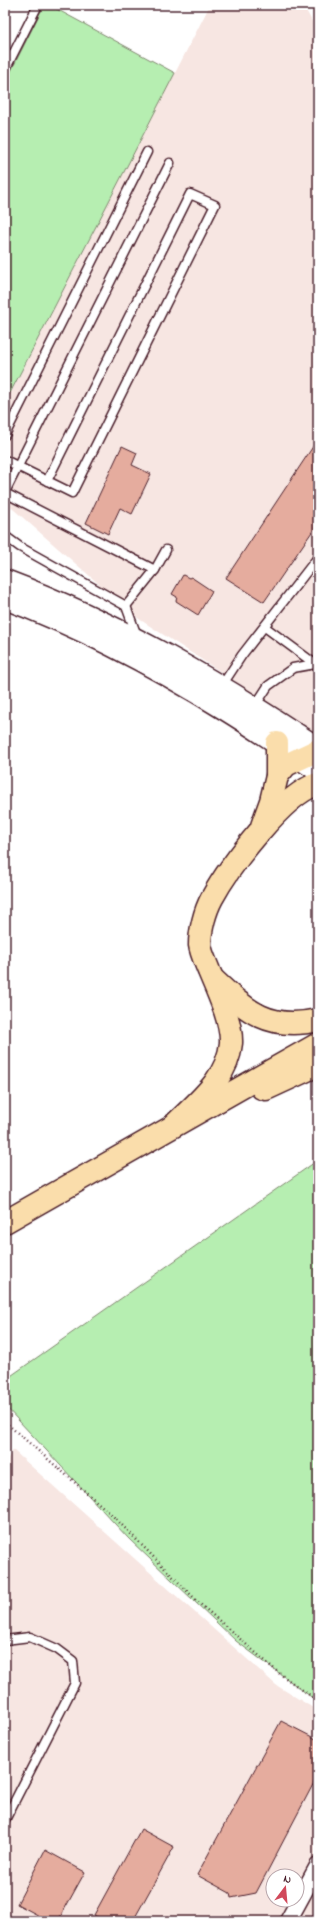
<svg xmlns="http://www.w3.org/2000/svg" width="323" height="1926" viewBox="0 0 323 1926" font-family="'Indie Flower',sans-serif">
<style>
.built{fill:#f7e6e2;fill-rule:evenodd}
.green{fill:#b6eeb1;stroke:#80866e}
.building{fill:#e5ac9e;stroke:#4a1f2b}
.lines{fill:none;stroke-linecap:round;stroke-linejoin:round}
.service-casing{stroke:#4a1f2b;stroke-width:11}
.minor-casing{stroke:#4a1f2b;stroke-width:19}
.secondary-casing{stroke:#4a1f2b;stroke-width:25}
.primary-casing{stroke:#4a1f2b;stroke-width:25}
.path{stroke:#4a1f2b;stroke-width:2.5;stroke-dasharray:1 3;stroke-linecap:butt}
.service{stroke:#fff;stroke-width:8}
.minor{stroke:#fff;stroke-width:16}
.secondary{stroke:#fff;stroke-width:22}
.primary{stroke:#faddab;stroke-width:22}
</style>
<rect width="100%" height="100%" fill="#fff"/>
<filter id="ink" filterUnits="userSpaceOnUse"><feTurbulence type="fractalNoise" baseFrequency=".025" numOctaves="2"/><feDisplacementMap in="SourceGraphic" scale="8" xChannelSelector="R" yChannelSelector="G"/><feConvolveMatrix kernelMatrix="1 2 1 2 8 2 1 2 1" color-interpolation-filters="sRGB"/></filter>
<g filter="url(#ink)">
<!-- built -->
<g class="built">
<path d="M 210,5 L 303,5 L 318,32 L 318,735 L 139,619 L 5,502 L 5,404 Z"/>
<path d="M 13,1450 L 276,1685 L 318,1711 L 318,1921 L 5,1921 L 5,1463 ZM 273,1876 L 297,1876 L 297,1900 L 273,1900 Z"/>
</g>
<!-- green -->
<g class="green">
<path d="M 44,5 L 49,5 L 175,73 L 8,397 L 5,396 L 5,83 Z"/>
<path d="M 318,1160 L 318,1702 L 236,1641 L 129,1539 L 5,1406 L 5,1380 Z"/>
</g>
<!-- building -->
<g class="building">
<path d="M 318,439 L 318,523 L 264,602 L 226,578 Z"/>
<path d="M 122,446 L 137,453 L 132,465 L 151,474 L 132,514 L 120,508 L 108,534 L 86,523 Z"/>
<path d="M 183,575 L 189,578 L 191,577 L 212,591 L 198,615 L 176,601 L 177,597 L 172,594 Z"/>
<path d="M 281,1721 L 318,1740 L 318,1775 L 256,1893 L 231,1898 L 230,1893 L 197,1875 Z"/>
<path d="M 141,1829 L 174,1847 L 133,1921 L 104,1921 L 94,1915 Z"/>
<path d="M 45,1850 L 85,1872 L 58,1921 L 49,1921 L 17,1904 Z"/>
</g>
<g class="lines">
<!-- service casing -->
<g class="service-casing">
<g id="service">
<path d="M 5,70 L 38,5"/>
<path d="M 5,435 L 147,152"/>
<path d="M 5,460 L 72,493 L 215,205 L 190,194 L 47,481"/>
<path d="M 5,492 L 170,163"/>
<path d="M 5,493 L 155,570 L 126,606"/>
<path d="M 5,536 L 20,547 L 126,606 L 137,636"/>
<path d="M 155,570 L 166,550"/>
<path d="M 265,627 L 315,664"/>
<path d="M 221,687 L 242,655 L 318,557"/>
<path d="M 255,706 L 268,686 L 293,668 L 315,664 L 318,666"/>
<path d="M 5,1640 L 30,1637 L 57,1649 L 73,1661 L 75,1683 L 5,1820"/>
</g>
</g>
<!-- minor casing -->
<g class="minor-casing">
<path id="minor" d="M 288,1921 L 318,1866"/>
</g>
<!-- secondary casing -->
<g class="secondary-casing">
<g id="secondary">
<path d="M 5,581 C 117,623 219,683 318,749"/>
<path d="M 5,598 C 83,627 156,666 227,710 C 258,729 288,750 318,770"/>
</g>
</g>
<!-- primary casing -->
<g class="primary-casing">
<g id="primary">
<path d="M 277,776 L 286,765 L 318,750"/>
<path d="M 262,826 L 271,801 L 277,776 L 277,743"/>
<path d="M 214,980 C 248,1012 269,1031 318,1020"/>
<path d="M 262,1088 L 266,1089 L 318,1065"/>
<path d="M 173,1126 C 197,1102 228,1079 231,1043 C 232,1022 217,990 209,971 C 206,963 201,953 200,945 C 200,930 205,911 212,898 C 229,867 284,793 318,784"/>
<path d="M 5,1222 L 318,1044"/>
</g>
</g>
<!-- path -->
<path class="path" d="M 5,1422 L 110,1513 L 199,1603 L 280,1674 L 318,1701"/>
<!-- service -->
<use href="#service" class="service"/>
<!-- minor -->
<use href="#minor" class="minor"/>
<!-- secondary -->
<use href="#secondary" class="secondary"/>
<!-- primary -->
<use href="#primary" class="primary"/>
</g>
</g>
<!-- margin -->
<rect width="323" height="1926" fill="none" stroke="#fff" stroke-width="20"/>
<rect x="10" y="10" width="303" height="1906" fill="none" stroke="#4a1f2b" stroke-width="1.5" filter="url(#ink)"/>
<!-- north arrow -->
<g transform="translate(285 1888) rotate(16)"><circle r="19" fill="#ffffff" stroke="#b7a5aa"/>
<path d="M0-3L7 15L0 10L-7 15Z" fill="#d1495b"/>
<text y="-6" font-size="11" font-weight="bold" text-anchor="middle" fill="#4a1f2b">N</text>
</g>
</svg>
